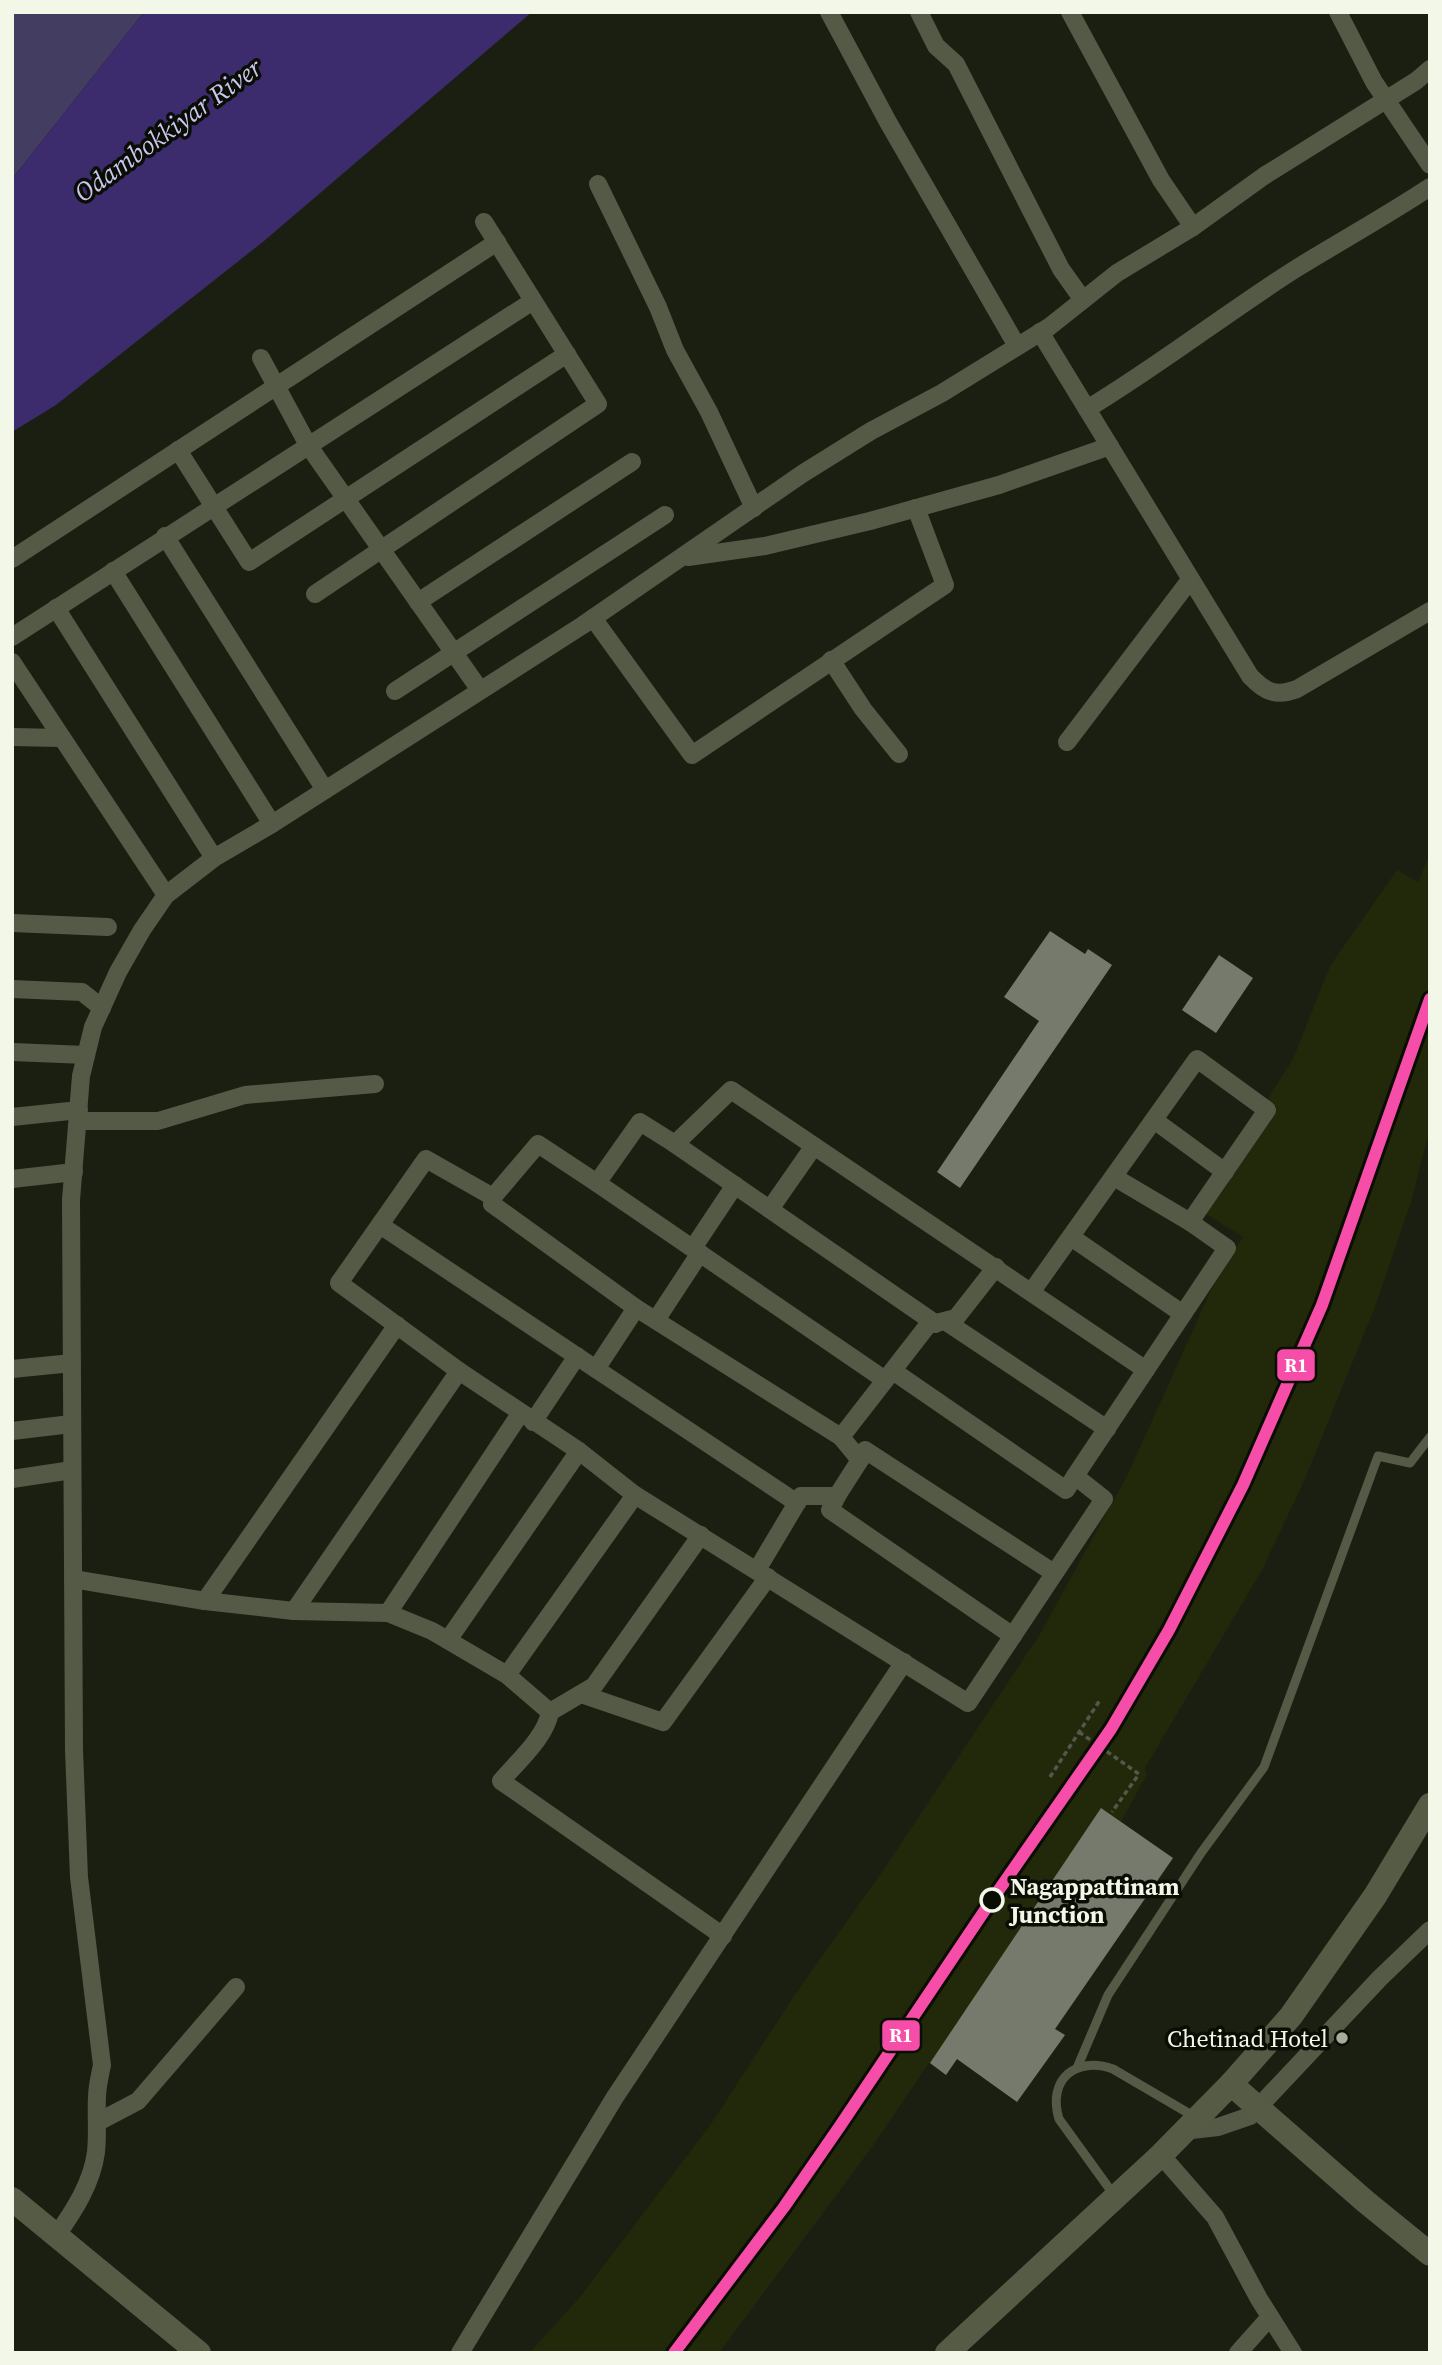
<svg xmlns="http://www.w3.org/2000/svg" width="1442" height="2365" viewBox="0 0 1442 2365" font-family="'Source Serif 4',serif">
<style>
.built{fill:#21290a}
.green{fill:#443d62}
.water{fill:#3c2b6d}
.building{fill:#767a6d}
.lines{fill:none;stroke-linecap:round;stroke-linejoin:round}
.path{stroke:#54584a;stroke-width:3.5;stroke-dasharray:5 3.5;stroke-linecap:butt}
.lane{stroke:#555a47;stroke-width:9}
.street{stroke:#555a47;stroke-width:18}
.secondary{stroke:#565b46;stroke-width:24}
.rail-1-casing{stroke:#0a0d04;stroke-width:18}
.rail-1{stroke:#f54da8;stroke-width:12}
.stop-dot{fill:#0a0d04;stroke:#f2f7e7;stroke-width:3.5}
.poi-dot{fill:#a7ab9c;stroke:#0a0d04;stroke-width:2.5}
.labels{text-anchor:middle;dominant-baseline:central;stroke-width:7;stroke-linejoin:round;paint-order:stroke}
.stop-label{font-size:24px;font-weight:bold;fill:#f2f7e7;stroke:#0a0d04;text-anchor:start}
.poi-label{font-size:24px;fill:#f2f7e7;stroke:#0a0d04;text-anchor:end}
.water-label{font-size:26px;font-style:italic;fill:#cbc6f1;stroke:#0a0d04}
.line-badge{stroke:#0a0d04;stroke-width:2.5}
.badge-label{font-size:19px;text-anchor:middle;font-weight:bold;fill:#fff}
</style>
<rect width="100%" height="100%" fill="#1b1f11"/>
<!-- built -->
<path class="built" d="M 1430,854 L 1430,1127 L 1412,1199 L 1375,1307 L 1304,1481 L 1262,1570 L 1145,1768 L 1147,1774 L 1121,1822 L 1173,1858 L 1056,2029 L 1065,2035 L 1017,2102 L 957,2059 L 946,2075 L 929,2063 L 872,2147 L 719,2353 L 529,2353 L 580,2297 L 711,2124 L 794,1996 L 884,1869 L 1040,1634 L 1128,1474 L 1212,1288 L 1243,1237 L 1198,1209 L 1293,1059 L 1330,966 L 1397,870 L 1418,882 Z"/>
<!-- green -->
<path class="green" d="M 12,12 L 144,12 L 12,179 Z"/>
<!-- water -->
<path class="water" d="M 144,12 L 532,12 L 264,241 L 56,405 L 12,432 L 12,179 Z"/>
<!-- building -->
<g class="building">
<path d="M 1050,931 L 1085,954 L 1088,949 L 1112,965 L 960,1188 L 937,1172 L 1039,1021 L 1004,997 Z"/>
<path d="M 1219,955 L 1253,978 L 1216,1033 L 1182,1010 Z"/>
<path d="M 1101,1808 L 1173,1858 L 1055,2029 L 1065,2035 L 1017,2102 L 957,2059 L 946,2075 L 930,2063 Z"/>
</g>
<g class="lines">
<!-- path -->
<g class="path">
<path d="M 1079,1732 L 1139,1774 L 1112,1812"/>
<path d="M 1050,1777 L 1100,1700"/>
</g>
<!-- lane -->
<g class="lane">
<path d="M 1077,2068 L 1108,1995 L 1201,1853 L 1264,1767 L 1378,1456 L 1410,1463 L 1430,1437"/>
<path d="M 1114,2195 L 1059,2119 C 1047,2079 1076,2056 1113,2069 L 1195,2117"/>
</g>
<!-- street -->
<g class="street">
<path d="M 829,12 L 888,122 L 1017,346"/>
<path d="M 919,12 L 936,46 L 956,64 L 1061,269 L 1083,300"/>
<path d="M 1070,12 L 1161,180 L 1193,227"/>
<path d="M 1338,12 L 1374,82 L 1430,165"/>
<path d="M 598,184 L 658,307 L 675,350 L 709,412 L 754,508"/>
<path d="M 1040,332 L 1250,676 C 1265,692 1276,697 1297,689 L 1430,611"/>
<path d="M 261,358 L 308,445 L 480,690"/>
<path d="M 1087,409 C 1160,365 1226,313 1297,268 C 1341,241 1386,216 1430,187"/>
<path d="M 178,450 L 249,562 L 567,354"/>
<path d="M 165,536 L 325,790"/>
<path d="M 688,557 L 765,546 L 870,521 L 999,485 L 1110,446"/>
<path d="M 12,559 L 497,242"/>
<path d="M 113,571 L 272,824"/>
<path d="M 315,594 L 598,404 L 484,222"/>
<path d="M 418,602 L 632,462"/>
<path d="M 56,608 L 214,858"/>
<path d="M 593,618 L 692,755 L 945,585 L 916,508"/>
<path d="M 12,637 L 533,301"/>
<path d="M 831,660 L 863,709 L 899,754"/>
<path d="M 12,662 L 166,895"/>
<path d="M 395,691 L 665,515"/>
<path d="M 12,737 L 61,738"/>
<path d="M 1067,742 L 1190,580"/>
<path d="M 12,923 L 108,927"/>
<path d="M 12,989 L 82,992 L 102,1008"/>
<path d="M 12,1052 L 86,1055"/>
<path d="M 12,1117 L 79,1110"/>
<path d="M 1154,1120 L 1225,1172"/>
<path d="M 78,1121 L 158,1121 L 245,1095 L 375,1084"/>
<path d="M 675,1144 L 936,1324"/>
<path d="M 1114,1177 L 1190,1222"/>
<path d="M 12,1179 L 74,1172"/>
<path d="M 597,1183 L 885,1380"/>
<path d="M 493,1197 L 492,1204 L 636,1308 L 841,1437"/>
<path d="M 770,1209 L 814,1146"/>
<path d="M 380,1225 L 797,1503"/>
<path d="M 1071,1237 L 1183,1314"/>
<path d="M 693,1248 L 735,1185"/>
<path d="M 1032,1291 L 1197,1059 L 1267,1110 L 1190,1222 L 1227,1248 L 1075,1476 L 1104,1499 L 968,1703 L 635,1495 L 579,1451 L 459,1371 L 339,1283 L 426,1159 L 493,1197 L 538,1144 L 597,1183 L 640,1122 L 675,1144 L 731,1090 L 1146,1370"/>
<path d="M 656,1320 L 700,1253"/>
<path d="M 945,1321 L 1107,1429"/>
<path d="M 12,1369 L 72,1363"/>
<path d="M 596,1369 L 636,1308"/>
<path d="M 893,1371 L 1066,1490 L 1075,1476"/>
<path d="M 533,1422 L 577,1356"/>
<path d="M 12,1431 L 71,1424"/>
<path d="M 860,1460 L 865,1450 L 1054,1573"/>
<path d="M 12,1479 L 72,1470"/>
<path d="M 837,1496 L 830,1510 L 1013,1636"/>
<path d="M 757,1570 L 801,1496 L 837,1496 L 860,1460 L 841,1437 L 928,1325 L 956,1318 L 996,1267"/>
<path d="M 73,1579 L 205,1601 L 294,1611 L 388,1613 L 432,1631 L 507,1675 L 550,1712 C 546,1737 517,1762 501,1781 L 723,1936"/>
<path d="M 205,1601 L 397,1325"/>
<path d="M 294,1611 L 459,1371"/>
<path d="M 388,1613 L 520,1414"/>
<path d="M 448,1640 L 579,1451"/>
<path d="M 507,1675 L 635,1495"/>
<path d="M 581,1694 L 663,1722 L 768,1577"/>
<path d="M 550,1712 L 594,1686 L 701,1535"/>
<path d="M 98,2122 L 138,2101 L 236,1987"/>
<path d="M 1183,2131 L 1218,2127 L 1250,2116 L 1380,1978 L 1430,1930"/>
<path d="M 1161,2155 L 1215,2217 L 1259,2299 L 1293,2353"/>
<path d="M 56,2236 C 74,2211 92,2183 96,2152 C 98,2134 96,2116 97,2097 C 97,2087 100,2075 102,2065 L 79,1877 L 74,1750 L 71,1200 L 81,1076 L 93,1027 L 118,972 L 142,930 L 166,895 L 214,858 L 272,824 L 583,625 L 802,474 L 871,431 L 942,393 L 1049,327 L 1117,273 L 1193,227 L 1264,176 L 1416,81 L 1430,69"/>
<path d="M 460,2353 L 615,2097 L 904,1662"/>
<path d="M 1238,2353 L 1270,2317"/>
</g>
<!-- secondary -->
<g class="secondary">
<path d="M 1231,2084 L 1366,2202 L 1430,2254"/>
<path d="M 12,2199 L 199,2353"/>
<path d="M 947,2353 L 1161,2155 L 1231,2084 L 1291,2016 L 1375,1896 L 1430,1805"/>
</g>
<!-- rail-1 casing -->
<g class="rail-1-casing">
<path id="rail-1" d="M 674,2353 L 784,2207 L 840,2126 L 989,1904 L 1111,1729 L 1169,1630 L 1243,1485 L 1322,1305 L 1430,999"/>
</g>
<!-- rail-1 -->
<use href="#rail-1" class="rail-1"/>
</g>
<!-- markers -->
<circle class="stop-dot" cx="992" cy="1900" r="11"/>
<circle class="poi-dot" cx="1342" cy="2038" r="7"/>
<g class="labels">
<!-- stop labels -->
<g class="stop-label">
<text x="1010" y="1886">Nagappattinam<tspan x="1010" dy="28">Junction</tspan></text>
</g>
<!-- poi labels -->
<g class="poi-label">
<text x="1328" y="2038">Chetinad Hotel</text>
</g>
<!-- water labels -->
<g class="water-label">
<text transform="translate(168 130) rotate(-36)">Odambokkiyar River</text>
</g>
</g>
<g class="line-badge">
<rect x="1276" y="1348" width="40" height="34" rx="7" fill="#f54da8"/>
<rect x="881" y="2019" width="40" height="33" rx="7" fill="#f54da8"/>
</g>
<g class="badge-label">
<text x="1296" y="1372">R1</text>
<text x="901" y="2042">R1</text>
</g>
<!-- border -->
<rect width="1442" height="2365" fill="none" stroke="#f2f7e7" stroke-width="28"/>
</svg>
